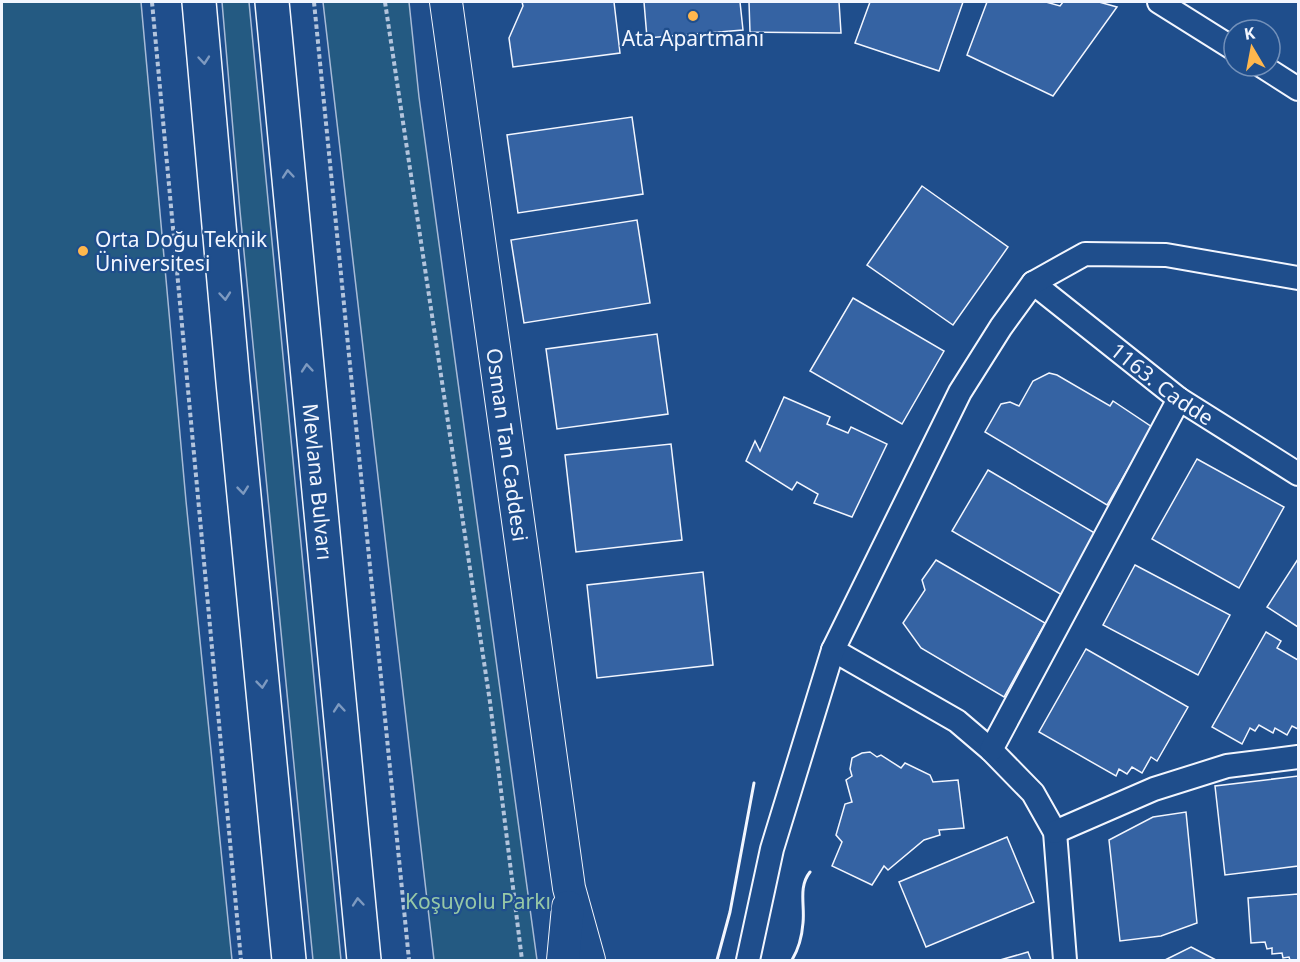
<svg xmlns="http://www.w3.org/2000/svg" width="1300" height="962" viewBox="0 0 1300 962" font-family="'Noto Sans',sans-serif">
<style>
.green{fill:#245a82;stroke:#a8bbd7;stroke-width:1.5}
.building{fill:#3563a3;stroke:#f2f6ff;stroke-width:1.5}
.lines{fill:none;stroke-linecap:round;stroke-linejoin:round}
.street-casing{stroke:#f2f6ff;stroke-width:26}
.secondary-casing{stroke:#f2f6ff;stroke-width:34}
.highway-casing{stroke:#f2f6ff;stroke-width:36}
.path{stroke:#b3c4dc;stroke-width:4;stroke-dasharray:4.5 3;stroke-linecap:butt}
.street{stroke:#1f4e8c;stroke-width:22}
.secondary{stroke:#1f4e8c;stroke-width:32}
.highway{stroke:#1f4e8c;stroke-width:33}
.wall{stroke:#f2f6ff;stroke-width:3}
.oneway{stroke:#7e9ac0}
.poi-dot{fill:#ffb74d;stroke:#1f4e8c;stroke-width:2}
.labels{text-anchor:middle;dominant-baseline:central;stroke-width:4.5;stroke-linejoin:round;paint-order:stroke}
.poi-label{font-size:21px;fill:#f2f6ff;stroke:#1f4e8c}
.street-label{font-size:21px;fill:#f2f6ff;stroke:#1f4e8c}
.park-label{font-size:21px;fill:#97c8a6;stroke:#1f4e8c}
</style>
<rect width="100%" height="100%" fill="#1f4e8c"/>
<!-- green -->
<g class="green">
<path d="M 2,2 L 141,2 L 186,501 L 232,960 L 2,960 Z"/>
<path d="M 222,2 L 249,2 L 341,960 L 313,960 L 240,211 Z"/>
<path d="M 323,2 L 409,2 L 419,97 L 537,960 L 434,960 Z"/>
</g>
<!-- building -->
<g class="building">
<path d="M 522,2 L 614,2 L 620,53 L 513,67 L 509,38 L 523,6 Z"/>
<path d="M 644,2 L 740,2 L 743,30 L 647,38 Z"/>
<path d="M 749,2 L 839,2 L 841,33 L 750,32 Z"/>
<path d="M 870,2 L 963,2 L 939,71 L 855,43 Z"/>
<path d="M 987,2 L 1046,2 L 1060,6 L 1063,2 L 1099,2 L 1117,7 L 1053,96 L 967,55 Z"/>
<path d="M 632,117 L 643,194 L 518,213 L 507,135 Z"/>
<path d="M 922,186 L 1008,247 L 953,325 L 867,265 Z"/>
<path d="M 637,220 L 650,303 L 524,323 L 511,240 Z"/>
<path d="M 853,298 L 944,351 L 902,424 L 810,371 Z"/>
<path d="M 657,334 L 668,414 L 557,429 L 546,349 Z"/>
<path d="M 1049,373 L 1057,375 L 1110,406 L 1113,401 L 1152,427 L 1107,505 L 985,432 L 1001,404 L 1010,402 L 1019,406 L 1033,381 Z"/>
<path d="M 784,397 L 830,417 L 827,424 L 848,433 L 851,427 L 887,444 L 852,517 L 814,503 L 818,494 L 797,482 L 792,490 L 746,461 L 755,441 L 760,451 Z"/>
<path d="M 671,444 L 682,540 L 576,552 L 565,455 Z"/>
<path d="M 1197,459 L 1284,507 L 1239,588 L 1152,539 Z"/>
<path d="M 988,470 L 1098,535 L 1062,595 L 952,531 Z"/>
<path d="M 1298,559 L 1298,627 L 1267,607 Z"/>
<path d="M 936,560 L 1045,623 L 1004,697 L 921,648 L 903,623 L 925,590 L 922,580 Z"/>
<path d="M 1135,565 L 1230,615 L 1198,675 L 1103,625 Z"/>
<path d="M 703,572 L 713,665 L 597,678 L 587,585 Z"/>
<path d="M 1266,632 L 1281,641 L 1277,648 L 1298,660 L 1298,729 L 1292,726 L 1287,735 L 1275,728 L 1273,733 L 1259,725 L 1255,731 L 1250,728 L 1242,744 L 1212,727 Z"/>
<path d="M 1086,649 L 1188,707 L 1157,761 L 1151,757 L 1142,773 L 1132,767 L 1127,774 L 1119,769 L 1116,776 L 1039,732 Z"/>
<path d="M 870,752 L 877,757 L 881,755 L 901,768 L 905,763 L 930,775 L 933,782 L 958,780 L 964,828 L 939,830 L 940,835 L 924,840 L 888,870 L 884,866 L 872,885 L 832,866 L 842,842 L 836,835 L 845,804 L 852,802 L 846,780 L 852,776 L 850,769 L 852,758 L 862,753 Z"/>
<path d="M 1298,776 L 1298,866 L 1225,875 L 1215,786 Z"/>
<path d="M 1186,812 L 1197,923 L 1161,936 L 1120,941 L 1109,840 L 1153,817 Z"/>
<path d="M 1007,837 L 1034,902 L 926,947 L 899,882 Z"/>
<path d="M 1298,894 L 1298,960 L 1290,960 L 1289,957 L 1283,958 L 1282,953 L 1272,954 L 1272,948 L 1267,949 L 1265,942 L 1251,943 L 1248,898 Z"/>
<path d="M 1191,947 L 1216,960 L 1165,960 Z"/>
<path d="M 1028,952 L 1031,960 L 1000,960 Z"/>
</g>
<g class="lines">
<!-- street casing -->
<g class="street-casing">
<g id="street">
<path d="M 1159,2 L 1234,49"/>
<path d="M 1262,66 L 1298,89"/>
<path id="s1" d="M 1033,283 L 1179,399 L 1298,474"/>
<path d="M 833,650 L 957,721 L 991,750 L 1033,793 L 1055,832 L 1065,960"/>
<path d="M 991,750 L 1179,399"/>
<path d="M 1055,832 L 1154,789 L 1227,766 L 1298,757"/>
<path d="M 748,960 L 772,849 L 833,650 L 960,392 L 1001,327 L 1033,283 L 1085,254 L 1166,255 L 1298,278"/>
</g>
</g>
<!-- secondary casing -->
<g class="secondary-casing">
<g id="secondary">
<path id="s2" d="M 446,2 L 569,888 L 589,960"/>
<path d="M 563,960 L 568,907"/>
</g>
</g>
<!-- highway casing -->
<g class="highway-casing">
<g id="highway">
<path d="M 199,2 L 233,382 L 289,960"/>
<path id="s3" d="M 272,2 L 364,960"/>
</g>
</g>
<!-- path -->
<g class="path">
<path d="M 152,2 L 241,960"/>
<path d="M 314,2 L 409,960"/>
<path d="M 385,2 L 490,702 L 522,960"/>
</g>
<!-- street -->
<use href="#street" class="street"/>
<!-- secondary -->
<use href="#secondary" class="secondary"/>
<!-- highway -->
<use href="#highway" class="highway"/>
<!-- wall -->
<g class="wall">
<path d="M 717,960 L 730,912 L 754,783"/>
<path d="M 792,960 C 798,950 802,936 803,923 C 805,905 798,887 810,872"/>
</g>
</g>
<!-- one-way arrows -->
<defs><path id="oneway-chevron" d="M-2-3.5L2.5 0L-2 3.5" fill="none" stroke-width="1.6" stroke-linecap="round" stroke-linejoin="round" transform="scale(1.5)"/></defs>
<g class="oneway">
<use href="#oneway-chevron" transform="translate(204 60) rotate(85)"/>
<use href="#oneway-chevron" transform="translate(288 174) rotate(-95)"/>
<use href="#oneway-chevron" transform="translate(225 296) rotate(85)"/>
<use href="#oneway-chevron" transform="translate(307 368) rotate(-95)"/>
<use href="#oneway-chevron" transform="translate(243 490) rotate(84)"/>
<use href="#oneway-chevron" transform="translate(262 684) rotate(84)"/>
<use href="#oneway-chevron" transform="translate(339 708) rotate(-95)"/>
<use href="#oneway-chevron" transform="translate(358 902) rotate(-95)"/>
</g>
<!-- markers -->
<g class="poi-dot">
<circle cx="693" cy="16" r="6"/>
<circle cx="83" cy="251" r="6"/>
</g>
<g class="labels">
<!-- poi labels -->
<g class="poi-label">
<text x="693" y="38">Ata Apartmanı</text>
<text x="95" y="239" text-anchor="start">Orta Doğu Teknik<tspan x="95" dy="24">Üniversitesi</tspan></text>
</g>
<!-- street labels -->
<g class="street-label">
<text stroke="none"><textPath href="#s1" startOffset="164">1163. Cadde</textPath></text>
<text stroke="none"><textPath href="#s2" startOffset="447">Osman Tan Caddesi</textPath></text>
<text stroke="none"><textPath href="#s3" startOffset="482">Mevlana Bulvarı</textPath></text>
</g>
<!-- park labels -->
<g class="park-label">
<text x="478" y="901">Koşuyolu Parkı</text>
</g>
</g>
<!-- border -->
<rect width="1300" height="962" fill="none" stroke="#f2f6ff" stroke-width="6"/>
<!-- north arrow -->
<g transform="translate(1252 48) rotate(350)"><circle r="28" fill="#1f4e8c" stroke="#7391ba" stroke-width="1.5"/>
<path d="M0-4.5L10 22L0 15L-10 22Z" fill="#ffb74d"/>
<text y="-9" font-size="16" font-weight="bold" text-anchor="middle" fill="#f2f6ff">K</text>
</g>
</svg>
